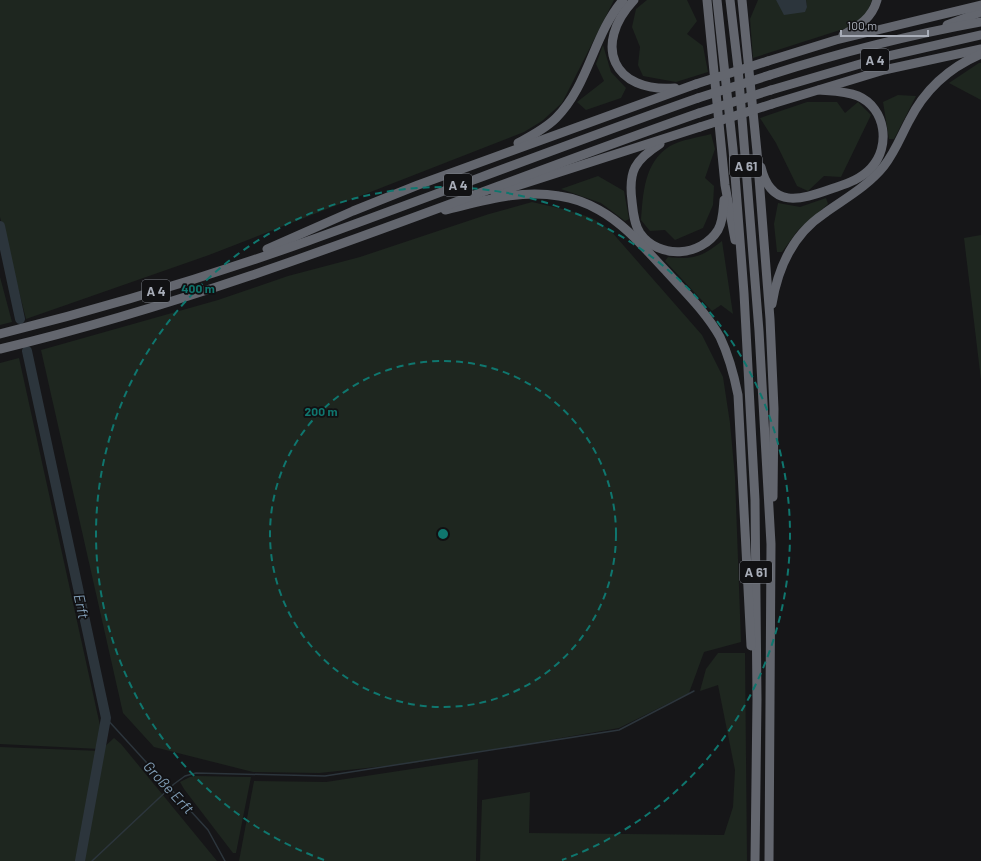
<svg xmlns="http://www.w3.org/2000/svg" width="981" height="861" viewBox="0 0 981 861" font-family="Barlow,sans-serif">
<style>
.green{fill:#1e261f}
.water{fill:#2c353c}
.lines{fill:none;stroke-linecap:round;stroke-linejoin:round}
.stream{stroke:#2c353c;stroke-width:1.5}
.river{stroke:#2c353c;stroke-width:10}
.highway{stroke:#63666e;stroke-width:9}
.highway-bridge{stroke:#63666e;stroke-width:9}
.ring{fill:none;stroke:#0f766e;stroke-width:2;stroke-dasharray:7 5}
.labels{text-anchor:middle;dominant-baseline:central;stroke-width:3.5;stroke-linejoin:round;paint-order:stroke}
.shield{fill:#111113;stroke:#7b7e86;stroke-width:1}
.shield-label{font-size:13px;font-weight:bold;fill:#a8adb8}
.water-label{font-size:15px;font-style:italic;fill:#7f9bb3;stroke:#111113}
.centre{fill:#0f766e;stroke:#111113;stroke-width:2}
.ring-label{font-size:12px;text-anchor:middle;font-weight:bold;fill:#0f766e;stroke:#111113;stroke-width:3.5;stroke-linejoin:round;paint-order:stroke}
</style>
<rect width="100%" height="100%" fill="#161618"/>
<!-- green -->
<g class="green">
<path d="M 0,0 L 614,0 L 562,103 L 542,121 L 524,132 L 209,255 L 26,319 L 0,217 Z"/>
<path d="M 647,0 L 687,0 L 697,21 L 687,34 L 703,46 L 708,72 L 676,82 L 643,76 L 638,65 L 640,47 L 632,27 L 636,9 Z"/>
<path d="M 758,0 L 776,0 L 807,7 L 806,0 L 872,0 L 868,10 L 859,24 L 753,58 L 750,19 Z"/>
<path d="M 603,45 L 611,72 L 626,88 L 621,98 L 586,110 L 577,102 L 604,81 L 596,64 Z"/>
<path d="M 979,63 L 981,63 L 981,100 L 949,83 Z"/>
<path d="M 898,95 L 916,96 L 894,139 L 889,139 L 883,102 Z"/>
<path d="M 807,102 L 837,102 L 845,113 L 858,102 L 871,115 L 841,177 L 824,176 L 808,191 L 797,186 L 776,143 L 760,118 Z"/>
<path d="M 711,134 L 715,149 L 705,178 L 714,186 L 713,205 L 703,228 L 675,240 L 665,230 L 650,231 L 641,220 C 643,194 644,162 670,146 C 680,140 700,137 711,134 Z"/>
<path d="M 598,176 L 624,191 L 629,219 L 625,221 L 601,203 L 561,189 Z"/>
<path d="M 826,198 L 828,204 L 798,230 L 782,252 L 777,252 L 774,224 L 778,203 L 800,207 Z"/>
<path d="M 532,202 L 567,210 L 592,218 L 610,230 L 702,335 L 723,377 L 730,423 L 735,477 L 741,642 L 704,652 L 689,693 L 619,728 L 414,763 L 319,773 L 253,772 L 154,747 L 123,713 L 41,350 L 218,300 L 288,276 L 360,257 L 489,214 Z"/>
<path d="M 981,235 L 981,380 L 964,238 Z"/>
<path d="M 722,241 L 733,314 L 721,305 L 712,311 L 665,261 L 668,257 C 693,260 702,257 722,241 Z"/>
<path d="M 0,277 L 12,322 L 0,325 Z"/>
<path d="M 19,358 L 101,730 L 100,749 L 0,744 L 0,363 Z"/>
<path d="M 718,653 L 745,653 L 747,861 L 480,861 L 482,800 L 530,792 L 529,833 L 724,835 L 733,807 L 735,770 L 718,685 L 700,691 L 706,669 Z"/>
<path d="M 114,738 L 121,744 L 217,861 L 0,861 L 0,747 L 100,751 Z"/>
<path d="M 478,759 L 476,861 L 239,861 L 254,781 L 326,782 Z"/>
<path d="M 195,776 L 251,777 L 236,853 L 233,853 L 184,789 L 180,782 L 190,777 Z"/>
</g>
<!-- water -->
<path class="water" d="M 776,0 L 806,0 L 807,7 L 805,12 L 784,15 Z"/>
<g class="lines">
<!-- stream -->
<g class="stream">
<path d="M 106,718 L 208,830 L 225,861"/>
<path d="M 92,861 L 174,784 L 185,776 L 196,773 L 325,776 L 619,730 L 694,691"/>
</g>
<!-- river -->
<g class="river">
<path d="M 0,226 L 20,319"/>
<path d="M 27,351 L 106,718 L 80,861"/>
</g>
<!-- highway -->
<g class="highway">
<path d="M 634,0 C 592,45 613,93 675,88"/>
<path d="M 707,0 L 725,185 L 735,240"/>
<path d="M 717,0 L 733,149 L 744,293 L 755,500 L 757,699 L 755,861"/>
<path d="M 730,0 L 738,68 L 759,331 L 771,544 L 769,861"/>
<path d="M 742,0 L 757,152 L 770,319 L 774,409 L 773,497"/>
<path d="M 947,25 L 981,12"/>
<path d="M 843,35 C 859,26 872,18 877,0"/>
<path d="M 768,61 L 836,40 L 981,5"/>
<path d="M 770,75 C 839,53 909,35 981,22"/>
<path d="M 771,90 L 884,57 L 981,35"/>
<path d="M 772,104 L 884,70 L 981,49"/>
<path d="M 518,143 C 531,136 545,129 556,118 C 589,85 593,35 623,0"/>
<path d="M 660,144 C 635,160 628,171 632,201 C 633,211 634,224 640,233 C 659,260 701,257 718,230 C 723,221 723,211 724,200"/>
<path d="M 761,167 C 771,209 800,200 831,189 C 845,184 860,180 871,168 C 891,147 886,108 858,96 C 846,91 832,91 819,90"/>
<path d="M 495,193 L 700,127"/>
<path d="M 445,210 C 483,201 520,189 559,196 C 573,198 587,203 599,210 C 626,225 645,249 666,271 C 685,292 706,312 720,337 C 729,356 734,375 738,395 L 751,646"/>
<path d="M 267,249 L 353,211 L 418,185 L 696,84"/>
<path d="M 772,304 C 778,267 793,234 825,213 C 846,198 868,186 884,166 C 895,152 901,136 909,121 C 925,89 948,68 981,54"/>
<path d="M 0,334 C 104,308 207,277 308,241 C 438,194 567,144 698,98"/>
<path d="M 0,349 C 239,292 467,194 699,113"/>
</g>
<!-- highway-bridge -->
<g class="highway-bridge">
<path d="M 696,84 L 768,61"/>
<path d="M 698,98 L 770,75"/>
<path d="M 699,113 L 771,90"/>
<path d="M 700,127 L 772,104"/>
</g>
</g>
<!-- distance rings -->
<g class="ring">
<circle cx="443" cy="534" r="173"/>
<path d="M324 860A347 347 0 1 1 562 860"/>
</g>
<g class="labels">
<!-- shield labels -->
<g class="shield">
<rect x="861" y="49" width="28" height="22" rx="3"/>
<rect x="730" y="155" width="32" height="22" rx="3"/>
<rect x="444" y="174" width="28" height="22" rx="3"/>
<rect x="142" y="280" width="28" height="22" rx="3"/>
<rect x="740" y="561" width="32" height="22" rx="3"/>
</g>
<g class="shield-label">
<text x="875" y="60">A 4</text>
<text x="746" y="166">A 61</text>
<text x="458" y="185">A 4</text>
<text x="156" y="291">A 4</text>
<text x="756" y="572">A 61</text>
</g>
<!-- water labels -->
<g class="water-label">
<text transform="translate(82 606) rotate(78)">Erft</text>
<text transform="translate(169 787) rotate(47)">Große Erft</text>
</g>
</g>
<circle cx="443" cy="534" r="6" class="centre"/>
<g class="ring-label">
<text x="198" y="293">400 m</text>
<text x="321" y="416">200 m</text>
</g>
<!-- scale -->
<path d="M841 30v6h87v-6" fill="none" stroke="#a8adb8" stroke-width="2"/>
<text x="847" y="30" font-size="12" fill="#a8adb8" stroke="#111113" stroke-width="3" paint-order="stroke">100 m</text>
</svg>
